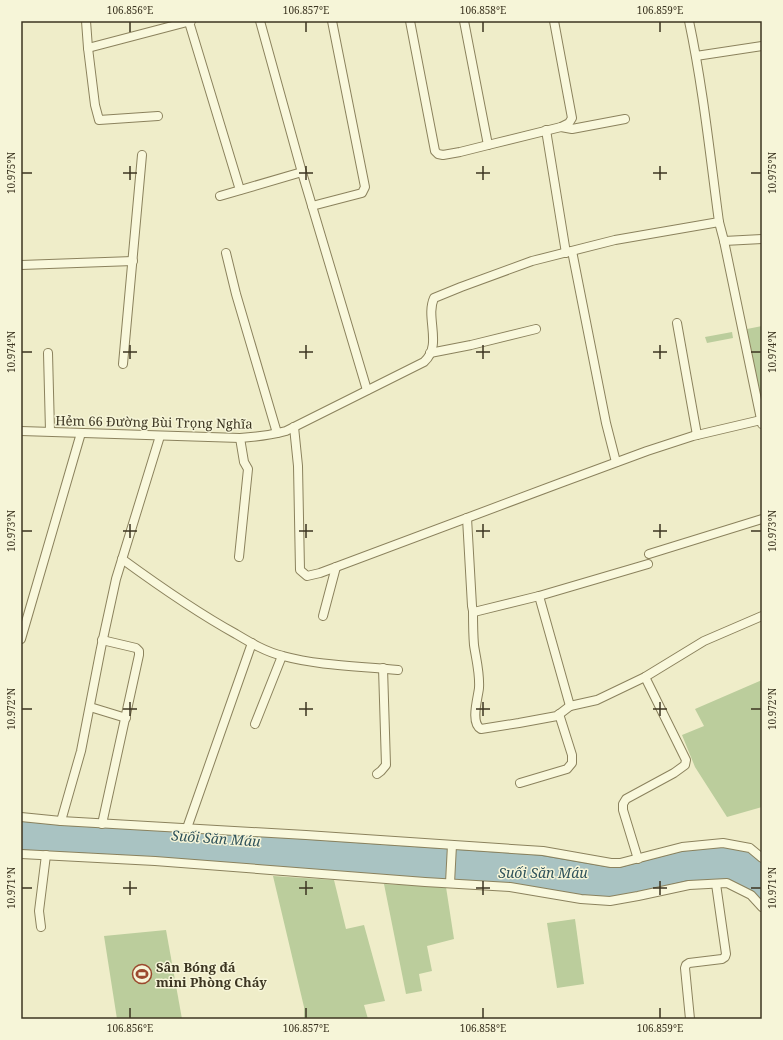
<svg xmlns="http://www.w3.org/2000/svg" width="783" height="1040" viewBox="0 0 783 1040" font-family="'Noto Serif',serif">
<style>
.green{fill:#bbcd9c}
.water{fill:#a9c3c2;stroke:#709192}
.lines{fill:none;stroke-linecap:round;stroke-linejoin:round}
.street-casing{stroke:#8b825d;stroke-width:10}
.street{stroke:#f9f8dc;stroke-width:8}
.ticks{fill:none;stroke:#3c3521;stroke-width:1.5}
.labels{text-anchor:middle;dominant-baseline:central;stroke-width:3;stroke-linejoin:round;paint-order:stroke}
.street-label{font-size:13px;fill:#3c3521;stroke:#f6f5d8}
.poi-label{font-size:13px;font-weight:bold;fill:#3c3521;stroke:#f6f5d8;text-anchor:start}
.water-label{font-size:14px;font-style:italic;fill:#30535b;stroke:#f6f5d8}
.neatline{fill:none;stroke:#3c3521;stroke-width:1.5}
.ticks-label{font-size:10px;text-anchor:middle;fill:#3c3521}
</style>
<rect width="100%" height="100%" fill="#efedc9"/>
<!-- green -->
<g class="green">
<path d="M 762,326 L 762,394 L 759,395 L 747,329 Z"/>
<path d="M 732,332 L 733,338 L 707,343 L 705,337 Z"/>
<path d="M 762,680 L 762,807 L 727,817 L 695,767 L 682,735 L 704,726 L 695,709 Z"/>
<path d="M 273,876 L 334,880 L 346,929 L 364,925 L 385,1001 L 364,1005 L 368,1019 L 304,1019 L 304,1007 Z"/>
<path d="M 384,884 L 446,887 L 454,939 L 427,946 L 432,971 L 419,974 L 422,991 L 406,994 Z"/>
<path d="M 575,919 L 584,984 L 557,988 L 547,923 Z"/>
<path d="M 166,930 L 182,1019 L 117,1019 L 104,936 Z"/>
</g>
<!-- water -->
<path class="water" d="M 21,821 L 60,825 L 290,838 L 539,855 L 609,867 L 621,867 L 682,851 L 722,847 L 749,851 L 762,863 L 762,902 L 753,891 L 728,880 L 686,881 L 637,893 L 610,897 L 581,895 L 511,884 L 421,878 L 154,857 L 21,850 Z"/>
<g class="lines">
<!-- street casing -->
<g class="street-casing">
<g id="street">
<path d="M 86,21 L 88,48 L 191,21"/>
<path d="M 260,21 L 301,169 L 367,390"/>
<path d="M 410,21 L 435,151 L 438,154 L 443,155 L 460,152 L 488,145 L 561,127 L 569,123 L 572,118 L 554,21"/>
<path d="M 464,21 L 488,145"/>
<path d="M 189,22 L 240,190"/>
<path d="M 88,48 L 95,105 L 99,120 L 158,116"/>
<path d="M 696,56 L 762,46"/>
<path d="M 561,127 L 572,129 L 625,119"/>
<path d="M 546,130 L 566,253"/>
<path d="M 220,196 L 302,172"/>
<path d="M 312,206 L 362,193 L 365,187 L 332,21"/>
<path d="M 719,222 L 724,241 L 762,424"/>
<path d="M 724,241 L 762,239"/>
<path d="M 572,251 L 606,423 L 616,462"/>
<path d="M 226,253 L 236,294 L 277,433"/>
<path d="M 21,265 L 133,261"/>
<path d="M 677,323 L 697,435"/>
<path d="M 48,353 L 50,431"/>
<path d="M 430,353 L 471,345 L 536,329"/>
<path d="M 123,364 L 142,155"/>
<path d="M 294,427 L 298,466 L 300,570 L 307,576 L 320,573 L 563,482 L 647,451 L 693,436 L 761,420"/>
<path d="M 21,431 L 240,438 C 256,437 271,435 286,431 L 424,362 C 443,345 425,318 434,298 L 461,287 L 532,261 L 615,240 L 719,222 C 710,155 703,87 689,21"/>
<path d="M 467,518 L 472,606 L 473,611 L 474,612 L 539,596 L 648,564"/>
<path d="M 649,554 L 762,519"/>
<path d="M 239,557 L 248,469 L 244,462 L 240,438"/>
<path d="M 122,559 C 159,586 196,612 236,634 C 251,643 266,652 283,656 C 320,666 360,666 398,670"/>
<path d="M 539,596 L 570,706 L 597,700 L 645,677 L 704,641 L 762,616"/>
<path d="M 473,611 C 473,622 473,633 474,645 C 476,659 480,673 479,688 C 478,698 470,723 481,729 L 519,723 L 557,716 L 570,706"/>
<path d="M 323,616 L 336,567"/>
<path d="M 21,639 L 81,433"/>
<path d="M 102,640 L 136,648 L 139,651 L 139,655 L 102,824"/>
<path d="M 90,707 L 126,718"/>
<path d="M 255,724 L 282,656"/>
<path d="M 377,774 L 381,771 L 386,765 L 383,668"/>
<path d="M 520,783 L 567,769 L 572,763 L 572,755 L 559,714"/>
<path d="M 21,817 L 61,821 L 306,835 L 543,851 L 611,863 L 620,863 L 682,847 L 723,843 L 750,848 L 762,858"/>
<path d="M 61,821 L 81,751 L 101,648 L 116,579 L 160,436"/>
<path d="M 187,828 L 252,643"/>
<path d="M 21,854 L 155,861 L 425,882 L 510,887 L 581,899 L 610,901 L 638,896 L 689,885 L 727,883 L 751,895 L 762,907"/>
<path d="M 638,859 L 623,810 L 623,804 L 626,799 L 674,773 L 685,765 L 686,760 L 645,677"/>
<path d="M 450,883 L 452,845"/>
<path d="M 41,927 L 39,911 L 46,855"/>
<path d="M 690,1019 L 685,968 L 686,965 L 689,963 L 722,959 L 725,957 L 726,954 L 716,884"/>
</g>
</g>
<!-- street -->
<use href="#street" class="street"/>
</g>
<!-- ticks -->
<path class="ticks" d="M 130,22 L 130,32M 306,22 L 306,32M 483,22 L 483,32M 660,22 L 660,32M 130,166 L 130,180M 306,166 L 306,180M 483,166 L 483,180M 660,166 L 660,180M 22,173 L 32,173M 123,173 L 137,173M 299,173 L 313,173M 476,173 L 490,173M 653,173 L 667,173M 751,173 L 761,173M 130,345 L 130,359M 306,345 L 306,359M 483,345 L 483,359M 660,345 L 660,359M 22,352 L 32,352M 123,352 L 137,352M 299,352 L 313,352M 476,352 L 490,352M 653,352 L 667,352M 751,352 L 761,352M 130,524 L 130,538M 306,524 L 306,538M 483,524 L 483,538M 660,524 L 660,538M 22,531 L 32,531M 123,531 L 137,531M 299,531 L 313,531M 476,531 L 490,531M 653,531 L 667,531M 751,531 L 761,531M 130,702 L 130,716M 306,702 L 306,716M 483,702 L 483,716M 660,702 L 660,716M 22,709 L 32,709M 123,709 L 137,709M 299,709 L 313,709M 476,709 L 490,709M 653,709 L 667,709M 751,709 L 761,709M 130,881 L 130,895M 306,881 L 306,895M 483,881 L 483,895M 660,881 L 660,895M 22,888 L 32,888M 123,888 L 137,888M 299,888 L 313,888M 476,888 L 490,888M 653,888 L 667,888M 751,888 L 761,888M 130,1008 L 130,1018M 306,1008 L 306,1018M 483,1008 L 483,1018M 660,1008 L 660,1018"/>
<!-- icons -->
<defs>
<g id="stadium-ring" transform="scale(1)"><circle r="9.5" fill="#f6f5d8" stroke="#9b492d" stroke-width="1.5"/><path d="M0-5a6.5 5 0 1 0 0 10a6.5 5 0 1 0 0-10ZM-3.5-1.8h7v3.6h-7Z" fill="#9b492d"/></g>
</defs>
<g fill-rule="evenodd">
<use href="#stadium-ring" x="142" y="974"/>
</g>
<g class="labels">
<!-- street labels -->
<g class="street-label">
<text transform="translate(154 422) rotate(1)">Hẻm 66 Đường Bùi Trọng Nghĩa</text>
</g>
<!-- poi labels -->
<g class="poi-label">
<text x="156" y="967">Sân Bóng đá<tspan x="156" dy="15">mini Phòng Cháy</tspan></text>
</g>
<!-- water labels -->
<g class="water-label">
<text transform="translate(216 838) rotate(4)">Suối Săn Máu</text>
<text x="543" y="872">Suối Săn Máu</text>
</g>
</g>
<!-- border -->
<rect width="783" height="1040" fill="none" stroke="#f6f5d8" stroke-width="44"/>
<rect x="22" y="22" width="739" height="996" class="neatline"/>
<g class="ticks-label">
<text x="130" y="14">106.856°E</text>
<text x="306" y="14">106.857°E</text>
<text x="483" y="14">106.858°E</text>
<text x="660" y="14">106.859°E</text>
<text transform="translate(11 173) rotate(-90)" y="4">10.975°N</text>
<text transform="translate(772 173) rotate(-90)" y="4">10.975°N</text>
<text transform="translate(11 352) rotate(-90)" y="4">10.974°N</text>
<text transform="translate(772 352) rotate(-90)" y="4">10.974°N</text>
<text transform="translate(11 531) rotate(-90)" y="4">10.973°N</text>
<text transform="translate(772 531) rotate(-90)" y="4">10.973°N</text>
<text transform="translate(11 709) rotate(-90)" y="4">10.972°N</text>
<text transform="translate(772 709) rotate(-90)" y="4">10.972°N</text>
<text transform="translate(11 888) rotate(-90)" y="4">10.971°N</text>
<text transform="translate(772 888) rotate(-90)" y="4">10.971°N</text>
<text x="130" y="1032">106.856°E</text>
<text x="306" y="1032">106.857°E</text>
<text x="483" y="1032">106.858°E</text>
<text x="660" y="1032">106.859°E</text>
</g>
</svg>
